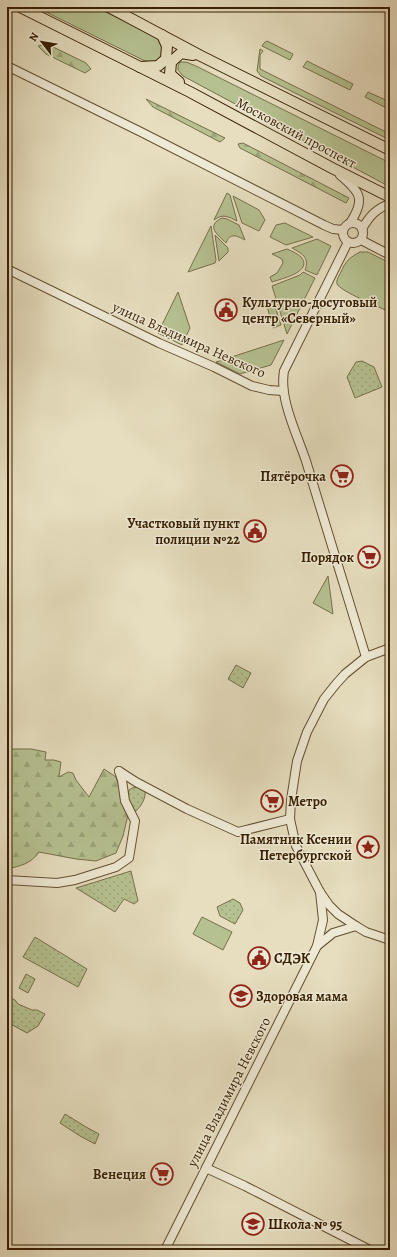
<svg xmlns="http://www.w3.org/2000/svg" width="397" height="1257" viewBox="0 0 397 1257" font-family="Alegreya,serif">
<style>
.grass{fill:#b6c191;stroke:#76704a}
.forest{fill:url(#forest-firs);stroke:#76704a}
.park{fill:url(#park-dots);stroke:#76704a}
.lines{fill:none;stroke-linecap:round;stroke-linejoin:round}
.minor-casing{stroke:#634f31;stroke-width:10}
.major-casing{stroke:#371f02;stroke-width:12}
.minor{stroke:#efead5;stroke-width:8}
.major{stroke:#e6debf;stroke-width:10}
.labels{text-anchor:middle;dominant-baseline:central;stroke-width:3;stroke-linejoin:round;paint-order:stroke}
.street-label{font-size:14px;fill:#371f02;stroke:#efead5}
.poi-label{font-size:14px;font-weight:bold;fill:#371f02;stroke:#efead5;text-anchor:start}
</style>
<defs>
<pattern id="forest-firs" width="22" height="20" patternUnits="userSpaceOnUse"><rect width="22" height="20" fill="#b6c191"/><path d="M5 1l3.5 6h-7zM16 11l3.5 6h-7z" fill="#9da57b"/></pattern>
<pattern id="park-dots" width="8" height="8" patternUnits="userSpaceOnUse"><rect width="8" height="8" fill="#b6c191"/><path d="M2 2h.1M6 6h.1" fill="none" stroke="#9da57b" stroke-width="1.8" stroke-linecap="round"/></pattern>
</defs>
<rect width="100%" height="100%" fill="#e6debf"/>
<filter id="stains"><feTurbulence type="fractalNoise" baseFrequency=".005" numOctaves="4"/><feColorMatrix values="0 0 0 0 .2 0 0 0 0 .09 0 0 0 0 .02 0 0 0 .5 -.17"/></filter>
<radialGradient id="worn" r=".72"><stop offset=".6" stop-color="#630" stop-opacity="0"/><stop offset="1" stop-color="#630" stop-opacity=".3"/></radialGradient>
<!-- grass -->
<g class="grass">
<path d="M 36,7 L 96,7 L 158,38 L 164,46 L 163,56 L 155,62 L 145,61 Z"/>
<path d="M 267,41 L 293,54 L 290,60 L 262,46 L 264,43 Z"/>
<path d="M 260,49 L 263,51 L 260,55 L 260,69 L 390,134 L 390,140 L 319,105 L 261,76 L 257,71 Z"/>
<path d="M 307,61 L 353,84 L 350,90 L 303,67 Z"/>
<path d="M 180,62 L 186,62 L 196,66 L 390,163 L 390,187 L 183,76 L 178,70 L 178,66 Z"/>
<path d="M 368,92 L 390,102 L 390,110 L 365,97 Z"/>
<path d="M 227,193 L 230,195 L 237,221 C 229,217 223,213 214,220 Z"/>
<path d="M 233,196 L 259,210 L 265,220 L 259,231 L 242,223 Z"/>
<path d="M 222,218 L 227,219 L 239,225 L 245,240 C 237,236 230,232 226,243 C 218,235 205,226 222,218 Z"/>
<path d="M 285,223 L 313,237 L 286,245 L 270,237 L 276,225 Z"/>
<path d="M 211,226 L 216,260 L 215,263 L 188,272 Z"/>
<path d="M 215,235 L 228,248 L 228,252 L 219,261 Z"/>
<path d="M 317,239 L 331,246 L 317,275 L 305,270 C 310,257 301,253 292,248 Z"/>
<path d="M 287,249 C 292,251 298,254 301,257 C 314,272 280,279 272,282 L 270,277 L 277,273 L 283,263 L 282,259 L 272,254 Z"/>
<path d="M 360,252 L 368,252 L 388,262 L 390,266 L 390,312 C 381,308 340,291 337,284 C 336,280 339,276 341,272 C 345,262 350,257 360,252 Z"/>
<path d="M 303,272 L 315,278 L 287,334 L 272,286 L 300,275 Z"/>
<path d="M 178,292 L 190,328 L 182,345 L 158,333 Z"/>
<path d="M 274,303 L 281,325 L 273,328 L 267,306 Z"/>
<path d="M 284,340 L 271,365 L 240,374 L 216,362 Z"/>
<path d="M 328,576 L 333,614 L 313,603 Z"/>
<path d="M 202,917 L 232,932 L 223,950 L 193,934 Z"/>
</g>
<!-- forest -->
<g class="forest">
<path d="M 47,44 L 86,63 L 91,69 L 85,73 L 46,54 L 38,46 Z"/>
<path d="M 146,99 L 225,138 L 220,142 L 153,107 Z"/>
<path d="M 243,143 L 349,198 L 346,203 L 240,148 L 238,144 Z"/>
<path d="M 7,749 L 31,749 L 46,752 L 45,760 L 54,760 L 61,762 L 59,777 L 68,772 L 73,773 L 76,780 L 89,797 L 104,769 L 116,777 L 128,815 L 123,836 L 116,853 L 96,861 L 76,859 L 39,852 C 31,864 20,866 7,869 Z"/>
</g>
<!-- park -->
<g class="park">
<path d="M 362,361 L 374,367 L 382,387 L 355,398 L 347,377 L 356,362 Z"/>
<path d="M 236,665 L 251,673 L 243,688 L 228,679 Z"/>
<path d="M 139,787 L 145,790 C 146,798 142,805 136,811 L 131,807 L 127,797 L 129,790 L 132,788 Z"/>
<path d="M 131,871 L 138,901 L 134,904 L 124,899 L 115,912 L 76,888 Z"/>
<path d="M 233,899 L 240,903 L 243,910 L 235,924 L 220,916 L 217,907 Z"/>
<path d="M 35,937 L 87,969 L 78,987 L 23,957 Z"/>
<path d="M 26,974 L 35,979 L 28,993 L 19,988 Z"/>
<path d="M 9,997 L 15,1000 L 18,1004 L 32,1010 L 37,1010 L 45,1014 L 38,1026 L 27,1033 L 7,1022 L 7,1001 Z"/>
<path d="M 65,1114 L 86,1127 L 99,1134 L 95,1144 L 80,1136 L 60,1123 Z"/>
</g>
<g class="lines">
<!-- minor casing -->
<g class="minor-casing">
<g id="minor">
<path d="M 7,66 L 141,132 L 324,225 L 333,229 L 343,230"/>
<path d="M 340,175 C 360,192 366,199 350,223"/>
<circle cx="353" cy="233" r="10"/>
<path d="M 362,229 C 369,217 376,208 390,204"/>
<path d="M 361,240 L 390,255"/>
<path d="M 348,242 L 284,371 C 279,399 297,434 306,461 C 326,527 346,592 366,657"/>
<path d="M 7,269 L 159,343 L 214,367 L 252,386 L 269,390 L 283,391"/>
<path d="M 390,648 L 366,657 L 345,674 L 336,684 L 324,699 L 307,732 L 297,761 L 291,800 L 290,819 L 296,846 L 320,892 L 329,905 L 338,914 L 356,926 L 366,932 L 390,940"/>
<path d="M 119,771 L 136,782 L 187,809 L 238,832 L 290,819"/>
<path d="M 7,880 L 57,883 L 75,880 L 116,867 L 129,858 L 135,821 L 125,801 L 122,780 L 119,771"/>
<path d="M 317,946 L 333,933 L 356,926"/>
<path d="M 206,1168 L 245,1186 L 370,1250"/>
<path d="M 165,1250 L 317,946 L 323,920 L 320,892"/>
</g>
</g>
<!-- major casing -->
<g class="major-casing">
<g id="major">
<path d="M 20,7 L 190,92 L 332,168 L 390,197"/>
<path d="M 109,7 L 201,56 L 390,150"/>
<path d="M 140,67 L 158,66 L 166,59 L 167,46 L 162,35"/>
<path d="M 179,82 L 170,74 L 171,62 L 181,53 L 193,55"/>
</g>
</g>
<!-- minor -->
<use href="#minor" class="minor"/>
<!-- major -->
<use href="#major" class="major"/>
</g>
<!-- icons -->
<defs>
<g id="civic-ring" transform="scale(1.15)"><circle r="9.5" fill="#efead5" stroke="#8f2418" stroke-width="1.5"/><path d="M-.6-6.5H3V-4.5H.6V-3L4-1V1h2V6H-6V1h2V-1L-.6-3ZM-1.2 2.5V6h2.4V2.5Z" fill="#8f2418"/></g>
<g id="supermarket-ring" transform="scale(1.15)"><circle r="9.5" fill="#efead5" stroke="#8f2418" stroke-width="1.5"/><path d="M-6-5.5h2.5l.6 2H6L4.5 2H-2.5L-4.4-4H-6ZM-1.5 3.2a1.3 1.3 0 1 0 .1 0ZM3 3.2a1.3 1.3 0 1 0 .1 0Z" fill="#8f2418"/></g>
<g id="sight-ring" transform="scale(1.15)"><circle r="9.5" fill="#efead5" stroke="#8f2418" stroke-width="1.5"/><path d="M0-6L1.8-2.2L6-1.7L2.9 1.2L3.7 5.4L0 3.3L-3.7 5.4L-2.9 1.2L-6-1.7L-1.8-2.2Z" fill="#8f2418"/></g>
<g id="school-ring" transform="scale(1.15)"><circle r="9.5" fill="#efead5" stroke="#8f2418" stroke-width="1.5"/><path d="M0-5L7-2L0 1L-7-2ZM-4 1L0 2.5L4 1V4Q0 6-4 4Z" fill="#8f2418"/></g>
</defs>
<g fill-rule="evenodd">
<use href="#civic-ring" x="226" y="310"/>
<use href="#supermarket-ring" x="342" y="476"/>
<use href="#civic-ring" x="255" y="531"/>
<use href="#supermarket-ring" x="369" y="557"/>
<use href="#supermarket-ring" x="272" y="801"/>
<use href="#sight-ring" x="368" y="847"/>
<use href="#civic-ring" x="259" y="958"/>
<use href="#school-ring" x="241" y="996"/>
<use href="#supermarket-ring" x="162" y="1174"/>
<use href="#school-ring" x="253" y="1224"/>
</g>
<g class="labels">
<!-- street labels -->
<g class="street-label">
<text transform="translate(296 133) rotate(28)">Московский проспект</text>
<text transform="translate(189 340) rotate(24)">улица Владимира Невского</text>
<text transform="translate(229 1092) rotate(-63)">улица Владимира Невского</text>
</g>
<!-- poi labels -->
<g class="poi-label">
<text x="242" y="302">Культурно-досуговый<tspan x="242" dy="16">центр «Северный»</tspan></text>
<text x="326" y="476" text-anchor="end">Пятёрочка</text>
<text x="240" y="523" text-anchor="end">Участковый пункт<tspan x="240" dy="16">полиции №22</tspan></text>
<text x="354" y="557" text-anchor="end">Порядок</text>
<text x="288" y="801">Метро</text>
<text x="352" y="839" text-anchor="end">Памятник Ксении<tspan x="352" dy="16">Петербургской</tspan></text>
<text x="274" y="958">СДЭК</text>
<text x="256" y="996">Здоровая мама</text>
<text x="146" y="1174" text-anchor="end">Венеция</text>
<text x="268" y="1224">Школа № 95</text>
</g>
</g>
<!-- margin -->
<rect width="397" height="1257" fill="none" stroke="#e6debf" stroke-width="24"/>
<rect x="8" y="8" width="381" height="1241" fill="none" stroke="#371f02" stroke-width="2"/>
<rect x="12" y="12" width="373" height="1233" fill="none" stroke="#371f02"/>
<!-- north arrow -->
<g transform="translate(42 42) rotate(301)" stroke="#efead5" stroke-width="3" paint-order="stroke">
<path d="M0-3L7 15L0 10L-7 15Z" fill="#371f02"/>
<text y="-6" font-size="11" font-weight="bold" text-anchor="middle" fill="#371f02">N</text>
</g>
<rect width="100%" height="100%" filter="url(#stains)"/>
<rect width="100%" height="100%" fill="url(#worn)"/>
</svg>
